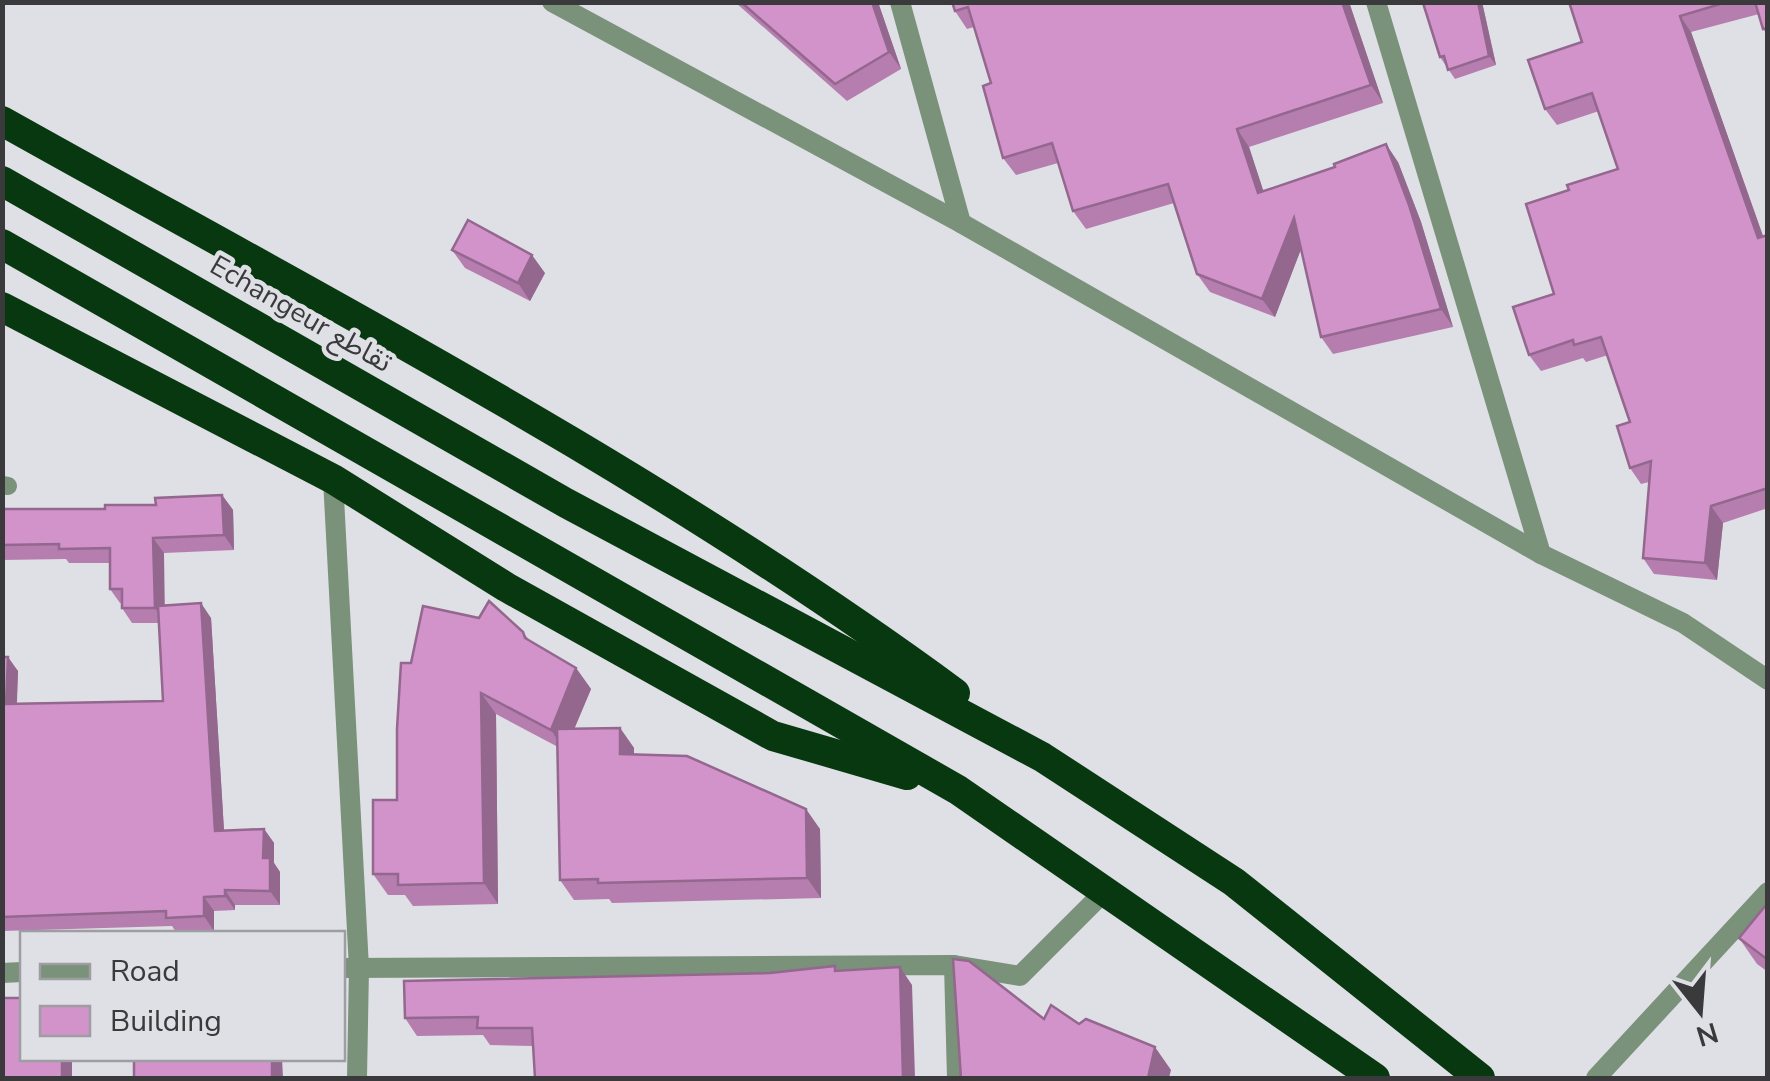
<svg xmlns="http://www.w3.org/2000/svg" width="1770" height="1081" viewBox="0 0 1770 1081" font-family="'Nunito Sans','Noto Sans Arabic',sans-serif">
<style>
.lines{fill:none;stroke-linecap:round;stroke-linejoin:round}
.lane{stroke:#799279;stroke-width:18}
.street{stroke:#799279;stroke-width:20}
.highway{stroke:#083810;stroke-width:30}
.wall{fill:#b57eaf}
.shaded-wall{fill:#93678e}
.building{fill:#d293cb;stroke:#93678e;stroke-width:2.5}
.labels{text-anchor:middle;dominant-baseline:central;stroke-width:9;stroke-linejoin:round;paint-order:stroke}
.street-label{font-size:28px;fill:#3a3a3c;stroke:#dfdfe6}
</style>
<rect width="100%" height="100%" fill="#dfdfe6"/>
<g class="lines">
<!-- lane -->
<path class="lane" d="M 2,485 L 8,486"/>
<!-- street -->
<g class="street">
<path d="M 552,2 L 961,223 L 1541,554"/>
<path d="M 900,2 L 961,223"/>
<path d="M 1376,2 L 1541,554 L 1683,623 L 1768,680"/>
<path d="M 333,479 L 359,968 L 357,1078"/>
<path d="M 954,965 L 957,1078"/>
<path d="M 342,968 L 954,965 L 1020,976 L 1106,890"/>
<path d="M 2,973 L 22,972"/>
<path d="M 1596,1078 L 1768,892"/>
</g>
<!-- highway -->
<g class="highway">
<path d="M 2,121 C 325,302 656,473 955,693"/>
<path d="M 2,181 L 566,503 L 1042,757 L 1234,882 L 1480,1078"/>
<path d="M 2,244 L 958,790 L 1375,1078"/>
<path d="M 2,307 L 333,479 L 506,587 L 773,736 L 907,775"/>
</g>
</g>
<!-- wall -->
<g class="wall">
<path d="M 735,2 L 878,2 L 901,69 L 847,101 Z"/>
<path d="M 952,2 L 1349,2 L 1383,103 L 1249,147 L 1263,191 L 1398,162 L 1421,222 L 1453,327 L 1333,354 L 1321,337 L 1301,249 L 1275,317 L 1210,292 L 1197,274 L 1174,203 L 1086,229 L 1073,211 L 1058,163 L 1016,175 L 1003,158 L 991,83 L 974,27 L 967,29 L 955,11 Z"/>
<path d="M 1482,2 L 1496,65 L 1455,79 L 1440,57 L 1423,3 Z"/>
<path d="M 1569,2 L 1768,2 L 1768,35 L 1763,29 L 1759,14 L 1691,32 L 1763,237 L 1768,235 L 1768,508 L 1723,523 L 1717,580 L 1654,574 L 1643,558 L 1649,482 L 1641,484 L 1630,468 L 1630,422 L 1608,355 L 1586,362 L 1583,358 L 1541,371 L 1529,355 L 1554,294 L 1569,190 L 1618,169 L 1599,111 L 1557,125 L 1545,109 L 1582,42 Z"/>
<path d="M 452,250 L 545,273 L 530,301 L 465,268 Z"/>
<path d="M 222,495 L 233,510 L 234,550 L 164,553 L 164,606 L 211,618 L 224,831 L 264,829 L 274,843 L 274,863 L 280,872 L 280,905 L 235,905 L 235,910 L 214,911 L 214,931 L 176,932 L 172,926 L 2,931 L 2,657 L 18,671 L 17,703 L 163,701 L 159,623 L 132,623 L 122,608 L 122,603 L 120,603 L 110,589 L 110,563 L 69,563 L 66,559 L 2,560 L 2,509 L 105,509 L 156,505 Z"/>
<path d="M 523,632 L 530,641 L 576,668 L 591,689 L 574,729 L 620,728 L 634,748 L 634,755 L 820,829 L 821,898 L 612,903 L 609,899 L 574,900 L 560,880 L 558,747 L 496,714 L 498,904 L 413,906 L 405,895 L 388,895 L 373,874 L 397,800 L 411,663 Z"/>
<path d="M 1768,905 L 1768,972 L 1757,964 L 1739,938 Z"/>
<path d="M 835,966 L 838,971 L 912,985 L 533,1046 L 490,1045 L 483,1035 L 417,1036 L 405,1018 L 770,973 Z"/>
</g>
<!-- shaded-wall -->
<g class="shaded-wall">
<path d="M 872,2 L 878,2 L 901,69 L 889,52 Z"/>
<path d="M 1342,2 L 1349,2 L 1383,103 L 1371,85 Z"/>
<path d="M 1478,2 L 1482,2 L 1496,65 L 1489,56 Z"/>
<path d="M 1680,16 L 1691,32 L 1768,250 L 1758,238 Z"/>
<path d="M 1237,129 L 1249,147 L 1270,211 L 1258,193 Z"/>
<path d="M 1386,144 L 1398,162 L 1421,222 L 1453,327 L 1441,309 Z"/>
<path d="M 1294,218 L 1306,236 L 1275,317 L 1262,299 Z"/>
<path d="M 532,255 L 545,273 L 530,301 L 518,283 Z"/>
<path d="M 222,495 L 233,510 L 234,550 L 224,535 Z"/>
<path d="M 1711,506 L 1723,523 L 1717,580 L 1705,563 Z"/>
<path d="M 153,538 L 164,553 L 165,623 L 155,608 Z"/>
<path d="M 201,603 L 211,618 L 225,846 L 215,831 Z"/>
<path d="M 8,657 L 18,671 L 16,718 L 6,704 Z"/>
<path d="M 576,668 L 591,689 L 565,751 L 551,730 Z"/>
<path d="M 481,693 L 496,714 L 498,904 L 484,883 Z"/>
<path d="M 620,728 L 634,748 L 634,774 L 620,754 Z"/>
<path d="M 806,809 L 820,829 L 821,898 L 807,878 Z"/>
<path d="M 264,829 L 274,843 L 274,863 L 280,872 L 280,905 L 270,891 L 263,858 Z"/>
<path d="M 225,890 L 235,905 L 235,910 L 225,896 Z"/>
<path d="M 204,897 L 214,911 L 214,931 L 204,916 Z"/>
<path d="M 900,967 L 912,985 L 915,1078 L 903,1078 Z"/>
<path d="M 1155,1047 L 1171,1070 L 1169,1078 L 1148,1078 Z"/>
<rect x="62" y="1058" width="10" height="20"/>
<path d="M 272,1058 L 282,1058 L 283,1078 L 272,1078 Z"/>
</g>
<!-- building -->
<g class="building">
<path d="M 741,2 L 872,2 L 889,52 L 835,84 Z"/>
<path d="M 952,2 L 1342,2 L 1371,85 L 1237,129 L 1258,193 L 1335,167 L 1334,164 L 1386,144 L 1409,205 L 1441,309 L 1321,337 L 1294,218 L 1262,299 L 1197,274 L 1168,184 L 1073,211 L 1052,143 L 1003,158 L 983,86 L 991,83 L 968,7 L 955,11 Z"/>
<path d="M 1478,2 L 1489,56 L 1448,70 L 1444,56 L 1440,57 L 1423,3 Z"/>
<path d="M 1569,2 L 1727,2 L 1680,16 L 1758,238 L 1768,235 L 1768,488 L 1711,506 L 1705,563 L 1643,558 L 1651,461 L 1630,468 L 1617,426 L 1630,422 L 1601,337 L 1574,345 L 1573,340 L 1529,355 L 1513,307 L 1554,294 L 1526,204 L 1569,190 L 1567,185 L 1618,169 L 1592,93 L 1545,109 L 1528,60 L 1582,42 Z"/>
<path d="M 1755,2 L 1768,2 L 1768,28 L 1763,29 Z"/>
<path d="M 468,220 L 532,255 L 518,283 L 452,250 Z"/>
<path d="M 222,495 L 224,535 L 153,538 L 155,608 L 122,608 L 122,589 L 110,589 L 110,548 L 59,549 L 59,544 L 2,545 L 2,509 L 105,509 L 105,505 L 156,505 L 155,498 Z"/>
<path d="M 489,601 L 523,632 L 525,638 L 576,668 L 551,730 L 481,693 L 484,883 L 398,885 L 398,874 L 373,874 L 373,800 L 397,800 L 397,729 L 401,663 L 411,663 L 423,606 L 479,618 Z"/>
<path d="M 201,603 L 215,831 L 264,829 L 263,858 L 270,858 L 270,891 L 225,890 L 225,896 L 204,897 L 204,916 L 166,918 L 166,911 L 2,917 L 2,657 L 8,657 L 6,704 L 163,701 L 158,606 Z"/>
<path d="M 620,728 L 620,754 L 687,756 L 806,809 L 807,878 L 598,883 L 598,879 L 560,880 L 557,729 Z"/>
<path d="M 1766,905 L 1768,905 L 1768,960 L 1739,938 Z"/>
<path d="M 953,959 L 969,961 L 1044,1019 L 1051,1005 L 1079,1024 L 1086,1019 L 1155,1047 L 1148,1078 L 961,1078 Z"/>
<path d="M 835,966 L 835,971 L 900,967 L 903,1078 L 535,1078 L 532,1028 L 477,1028 L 478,1017 L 405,1018 L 404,981 L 770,973 Z"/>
<path d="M 2,998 L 22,998 L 22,1058 L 62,1058 L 62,1078 L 2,1078 Z"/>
<rect x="134" y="1058" width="138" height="20"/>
</g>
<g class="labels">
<!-- street labels -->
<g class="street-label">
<text transform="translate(301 314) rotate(30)">Echangeur تقاطع</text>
</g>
</g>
<!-- border -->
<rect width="1770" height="1081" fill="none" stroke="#3a3a3c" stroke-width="10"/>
<!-- legend -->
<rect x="20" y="931" width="325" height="130" fill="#dfdfe6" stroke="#9d9da2" stroke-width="2.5"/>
<rect x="40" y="964" width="50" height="15" fill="#799279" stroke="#9d9da2" stroke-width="2.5"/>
<text x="110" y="981" font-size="30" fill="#3a3a3c">Road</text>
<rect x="40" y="1006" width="50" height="30" fill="#d293cb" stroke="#9d9da2" stroke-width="2.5"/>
<text x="110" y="1031" font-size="30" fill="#3a3a3c">Building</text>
<!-- north arrow -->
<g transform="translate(1700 1011) rotate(163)" stroke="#dfdfe6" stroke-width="8" paint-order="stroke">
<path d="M0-8L18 38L0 25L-18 38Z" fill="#3a3a3c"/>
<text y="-15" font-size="28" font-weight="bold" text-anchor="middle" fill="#3a3a3c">N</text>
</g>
</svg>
